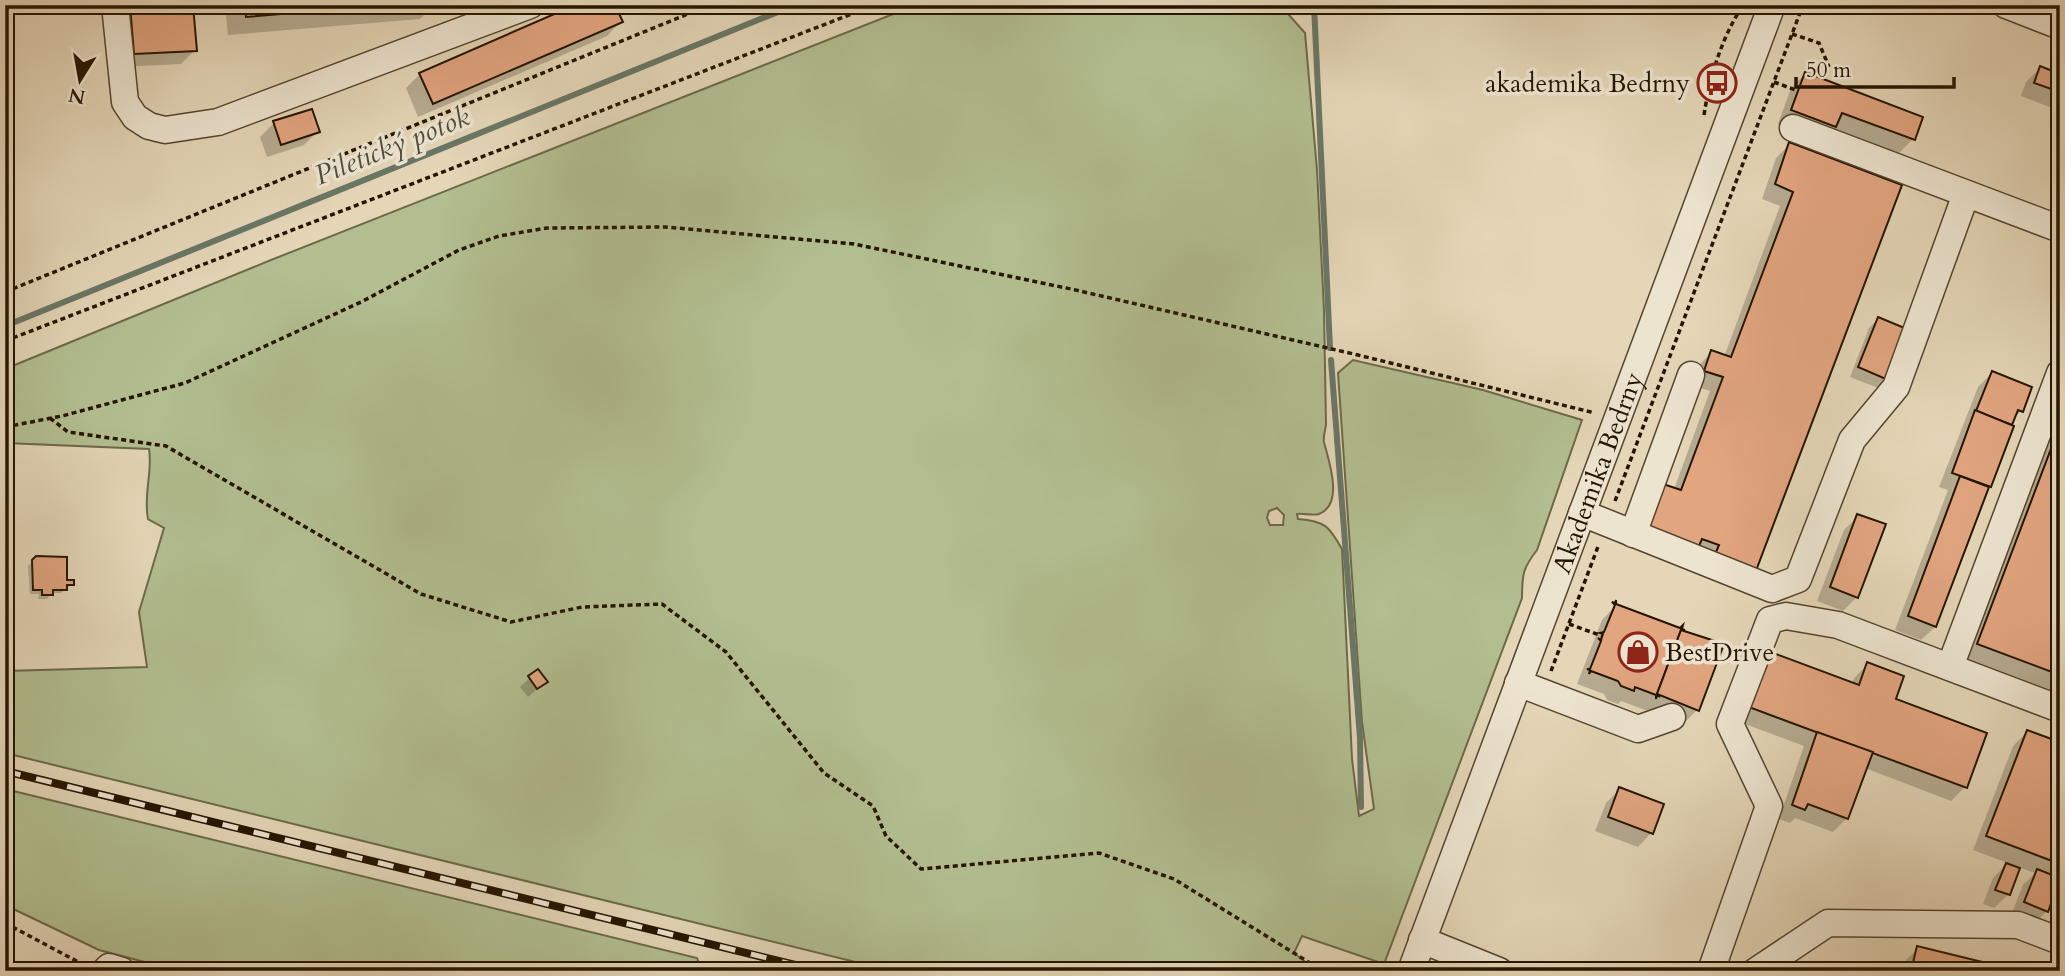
<svg xmlns="http://www.w3.org/2000/svg" width="2065" height="976" viewBox="0 0 2065 976" font-family="Cardo,serif">
<style>
.green{fill:#b2be90;stroke:#6c6a48;stroke-width:2;fill-rule:evenodd}
.shadow{fill:#0003}
.lines{fill:none;stroke-linecap:round;stroke-linejoin:round}
.stream{stroke:#697766;stroke-width:6}
.building{fill:#e1a580;stroke:#251500;stroke-width:2}
.minor-casing{stroke:#55452e;stroke-width:29}
.path{stroke:#251500;stroke-width:3.5;stroke-dasharray:5 3.5;stroke-linecap:butt}
.minor{stroke:#ede4d0;stroke-width:26}
.rail-casing{stroke:#251500;stroke-width:8}
.rail{stroke:#ede4d0;stroke-width:5;stroke-dasharray:16;stroke-linecap:butt}
.labels{text-anchor:middle;dominant-baseline:central;stroke-width:7;stroke-linejoin:round;paint-order:stroke}
.poi-label{font-size:26px;fill:#251500;stroke:#ede4d0;text-anchor:end}
.street-label{font-size:26px;fill:#251500;stroke:#ede4d0}
.water-label{font-size:28px;font-style:italic;fill:#4d4e3c;stroke:#ede4d0}
</style>
<rect width="100%" height="100%" fill="#e4d6b7"/>
<filter id="stains"><feTurbulence type="fractalNoise" baseFrequency=".00286" numOctaves="4"/><feColorMatrix values="0 0 0 0 .2 0 0 0 0 .09 0 0 0 0 .02 0 0 0 .5 -.17"/></filter>
<radialGradient id="worn" r=".72"><stop offset=".6" stop-color="#630" stop-opacity="0"/><stop offset="1" stop-color="#630" stop-opacity=".3"/></radialGradient>
<!-- green -->
<g class="green">
<path d="M 916,5 L 1284,5 L 1288,14 L 1305,33 L 1317,170 L 1324,310 L 1326,425 C 1325,431 1323,436 1324,442 C 1328,459 1345,504 1319,514 C 1313,516 1303,513 1297,514 L 1298,519 C 1325,521 1329,526 1342,549 L 1352,759 L 1359,816 L 1374,809 L 1362,722 L 1338,373 L 1353,360 L 1483,390 L 1582,420 L 1537,550 C 1523,568 1522,574 1522,598 L 1384,964 L 1302,936 L 1294,953 L 1317,971 L 892,971 L 5,753 L 5,671 L 147,667 L 139,612 L 164,528 L 148,519 C 143,493 153,472 149,449 L 5,443 L 5,369 L 271,260 ZM 1277,508 L 1284,515 L 1283,525 L 1270,525 L 1267,518 L 1269,511 Z"/>
<path d="M 5,789 L 697,958 L 702,971 L 179,971 L 99,950 L 5,905 Z"/>
</g>
<!-- shadow -->
<g class="shadow">
<path d="M 115,5 L 191,5 L 195,50 L 181,64 L 120,67 Z"/>
<path d="M 225,5 L 434,5 L 420,19 L 228,35 Z"/>
<path d="M 620,22 L 607,36 L 418,117 L 406,88 L 420,74 Z"/>
<path d="M 2040,68 L 2060,76 L 2060,111 L 2021,96 L 2026,82 Z"/>
<path d="M 1805,74 L 1921,118 L 1913,139 L 1899,153 L 1832,128 L 1821,140 L 1778,124 L 1791,88 Z"/>
<path d="M 274,123 L 318,131 L 304,145 L 267,157 L 260,137 Z"/>
<path d="M 1790,144 L 1900,186 L 1756,567 L 1673,558 L 1674,489 L 1710,391 L 1691,385 L 1698,366 L 1712,352 L 1724,357 L 1780,206 L 1762,199 L 1776,158 Z"/>
<path d="M 2060,151 L 2060,170 L 2053,168 Z"/>
<path d="M 1878,319 L 1887,379 L 1878,388 L 1850,377 L 1869,328 Z"/>
<path d="M 1992,373 L 2021,411 L 2013,419 L 1935,627 L 1921,640 L 1895,630 L 1948,490 L 1939,487 L 1978,387 Z"/>
<path d="M 2060,407 L 2060,694 L 1965,658 Z"/>
<path d="M 1858,516 L 1857,597 L 1843,611 L 1817,601 L 1844,530 Z"/>
<path d="M 36,558 L 65,582 L 72,584 L 61,593 L 51,593 L 47,599 L 38,599 L 39,594 L 30,594 L 28,566 Z"/>
<path d="M 1615,606 L 1721,645 L 1697,710 L 1683,724 L 1621,701 L 1618,704 L 1607,700 L 1604,694 L 1577,684 L 1602,620 Z"/>
<path d="M 1868,664 L 1965,787 L 1951,801 L 1865,768 L 1847,818 L 1833,832 L 1795,818 L 1790,823 L 1779,819 L 1804,746 L 1734,720 L 1754,667 L 1852,684 L 1854,678 Z"/>
<path d="M 537,671 L 545,682 L 528,697 L 520,687 Z"/>
<path d="M 2027,732 L 2060,744 L 2060,882 L 2047,911 L 2033,925 L 2011,916 L 2023,885 L 2035,873 L 2018,867 L 2008,895 L 1994,908 L 1983,904 L 1993,878 L 2008,863 L 1973,850 L 2013,746 Z"/>
<path d="M 1620,789 L 1651,833 L 1638,847 L 1595,831 L 1606,803 Z"/>
<path d="M 1918,948 L 2012,971 L 1902,971 L 1904,962 Z"/>
</g>
<g class="lines">
<!-- stream -->
<g class="stream">
<path d="M 1314,5 L 1330,348"/>
<path d="M 5,326 L 795,5"/>
<path d="M 1331,360 L 1360,738 L 1361,807"/>
</g>
</g>
<!-- building -->
<g class="building">
<path d="M 130,5 L 193,5 L 197,51 L 134,54 Z"/>
<path d="M 245,5 L 391,5 L 246,17 Z"/>
<path d="M 575,5 L 615,5 L 623,22 L 433,104 L 419,73 Z"/>
<path d="M 2040,66 L 2060,74 L 2060,92 L 2034,83 Z"/>
<path d="M 1805,72 L 1923,117 L 1915,140 L 1842,113 L 1836,127 L 1791,110 Z"/>
<path d="M 312,109 L 320,132 L 281,145 L 273,121 Z"/>
<path d="M 1789,142 L 1902,185 L 1757,568 L 1753,570 L 1718,557 L 1716,552 L 1719,545 L 1702,539 L 1699,546 L 1644,527 L 1660,483 L 1681,490 L 1723,377 L 1704,371 L 1711,350 L 1731,357 L 1793,192 L 1775,184 Z"/>
<path d="M 1878,317 L 1907,329 L 1888,380 L 1858,367 Z"/>
<path d="M 1992,371 L 2032,387 L 2023,412 L 2018,410 L 2012,425 L 1976,411 Z"/>
<path d="M 1975,410 L 2014,426 L 1991,487 L 1952,473 Z"/>
<path d="M 2060,425 L 2060,675 L 1977,644 Z"/>
<path d="M 1960,476 L 1989,487 L 1936,627 L 1908,616 Z"/>
<path d="M 1857,514 L 1886,524 L 1858,598 L 1830,587 Z"/>
<path d="M 36,556 L 67,557 L 67,580 L 74,580 L 74,585 L 67,585 L 67,590 L 53,590 L 53,595 L 42,595 L 42,590 L 33,590 L 32,560 Z"/>
<path d="M 1616,600 L 1616,604 L 1680,628 L 1683,625 L 1682,629 L 1685,630 L 1681,630 L 1657,694 L 1660,697 L 1657,695 L 1656,699 L 1656,695 L 1635,687 L 1634,691 L 1621,686 L 1618,681 L 1591,671 L 1589,674 L 1590,670 L 1587,669 L 1590,669 L 1601,641 L 1598,638 L 1601,640 L 1603,634 L 1600,633 L 1604,632 L 1615,605 L 1612,602 L 1615,603 Z"/>
<path d="M 1681,630 L 1724,644 L 1699,711 L 1657,694 Z"/>
<path d="M 1768,651 L 1859,685 L 1867,662 L 1904,676 L 1896,699 L 1987,733 L 1967,788 L 1746,706 Z"/>
<path d="M 538,669 L 548,682 L 537,689 L 528,676 Z"/>
<path d="M 2027,730 L 2060,742 L 2060,864 L 1986,836 Z"/>
<path d="M 1817,732 L 1873,752 L 1848,819 L 1808,804 L 1805,810 L 1792,805 Z"/>
<path d="M 1619,787 L 1664,804 L 1653,834 L 1608,817 Z"/>
<path d="M 2006,863 L 2020,868 L 2010,895 L 1995,890 Z"/>
<path d="M 2037,869 L 2060,878 L 2048,912 L 2024,902 Z"/>
<path d="M 1917,946 L 2019,971 L 1911,971 Z"/>
</g>
<g class="lines">
<!-- minor casing -->
<g class="minor-casing">
<g id="minor">
<path d="M 115,5 L 125,102 L 135,117 L 149,126 L 165,130 L 218,122 L 530,5"/>
<path d="M 2006,5 L 2060,26"/>
<path d="M 1793,128 L 2060,229"/>
<path d="M 1582,513 L 1772,589 L 1798,579 L 1852,440 L 1896,387 L 1966,194"/>
<path d="M 1633,534 L 1691,375"/>
<path d="M 1950,667 L 2060,373"/>
<path d="M 1518,683 L 1638,729 L 1672,717"/>
<path d="M 1422,940 L 1499,971"/>
<path d="M 105,971 L 109,967 L 122,971"/>
<path id="s1" d="M 1411,971 L 1772,5"/>
<path d="M 1711,971 L 1769,806 L 1730,724 L 1770,620 L 1786,616 L 1838,625 L 2060,709"/>
<path d="M 1756,971 L 1828,923 L 2018,925 L 2060,941"/>
</g>
</g>
<!-- path -->
<g class="path">
<path d="M 1792,34 L 1819,43 L 1829,67"/>
<path d="M 1774,82 L 1798,91"/>
<path d="M 1704,115 C 1710,76 1721,39 1743,5"/>
<path d="M 5,292 L 710,5"/>
<path d="M 5,341 L 875,5"/>
<path d="M 50,418 L 68,432 L 166,446 L 421,594 L 511,622 L 582,607 L 662,604 L 726,652 L 824,773 L 873,806 L 886,836 L 921,869 L 1099,853 L 1174,879 L 1323,971"/>
<path d="M 5,427 L 62,416 L 185,383 L 361,302 L 459,250 L 499,236 L 547,228 L 665,227 L 854,244 L 1071,289 L 1358,355 L 1595,413"/>
<path d="M 1615,501 L 1803,5"/>
<path d="M 1569,624 L 1602,636"/>
<path d="M 1551,671 L 1599,544"/>
<path d="M 5,923 L 84,965"/>
</g>
<!-- minor -->
<use href="#minor" class="minor"/>
<!-- rail casing -->
<g class="rail-casing">
<path id="rail" d="M 5,771 L 820,971"/>
</g>
<!-- rail -->
<use href="#rail" class="rail"/>
</g>
<!-- icons -->
<defs>
<g id="bus-ring" transform="scale(2.0125)"><circle r="9.5" fill="#ede4d0" stroke="#8f2418" stroke-width="1.5"/><path d="M-5-6H5V4H4V6H2V4H-2V6H-4V4H-5ZM-3.5-4V0h7V-4ZM-3.5 1.2v1.5H-2V1.2ZM2 1.2v1.5H3.5V1.2Z" fill="#8f2418"/></g>
<g id="shop-ring" transform="scale(2.0125)"><circle r="9.5" fill="#ede4d0" stroke="#8f2418" stroke-width="1.5"/><path d="M-5-2.5h2.3a2.7 3.5 0 0 1 5.4 0H5L5.5 6h-11ZM-1.5-2.5h3a1.5 2.3 0 0 0-3 0Z" fill="#8f2418"/></g>
</defs>
<g fill-rule="evenodd">
<use href="#bus-ring" x="1717" y="83"/>
<use href="#shop-ring" x="1638" y="652"/>
</g>
<g class="labels">
<!-- poi labels -->
<g class="poi-label">
<text x="1690" y="83">akademika Bedrny</text>
<text x="1665" y="652" text-anchor="start">BestDrive</text>
</g>
<!-- street labels -->
<g class="street-label">
<text stroke="none"><textPath href="#s1" startOffset="532">Akademika Bedrny</textPath></text>
</g>
<!-- water labels -->
<g class="water-label">
<text transform="translate(392 146) rotate(-22)">Piletický potok</text>
</g>
</g>
<!-- margin -->
<rect width="2065" height="976" fill="none" stroke="#e4d6b7" stroke-width="28"/>
<rect x="7" y="7" width="2051" height="962" fill="none" stroke="#251500" stroke-width="3.5"/>
<rect x="14" y="14" width="2037" height="948" fill="none" stroke="#251500" stroke-width="2"/>
<!-- north arrow -->
<g transform="translate(80 80) rotate(191)" stroke="#ede4d0" stroke-width="5" paint-order="stroke">
<path d="M0-5L12 26L0 18L-12 26Z" fill="#251500"/>
<text y="-10" font-size="19" font-weight="bold" text-anchor="middle" fill="#251500">N</text>
</g>
<!-- scale -->
<path d="M1796 77v10h158v-10" fill="none" stroke="#251500" stroke-width="3.5"/>
<text x="1806" y="77" font-size="21" fill="#251500" stroke="#ede4d0" stroke-width="5" paint-order="stroke">50 m</text>
<rect width="100%" height="100%" filter="url(#stains)"/>
<rect width="100%" height="100%" fill="url(#worn)"/>
</svg>
